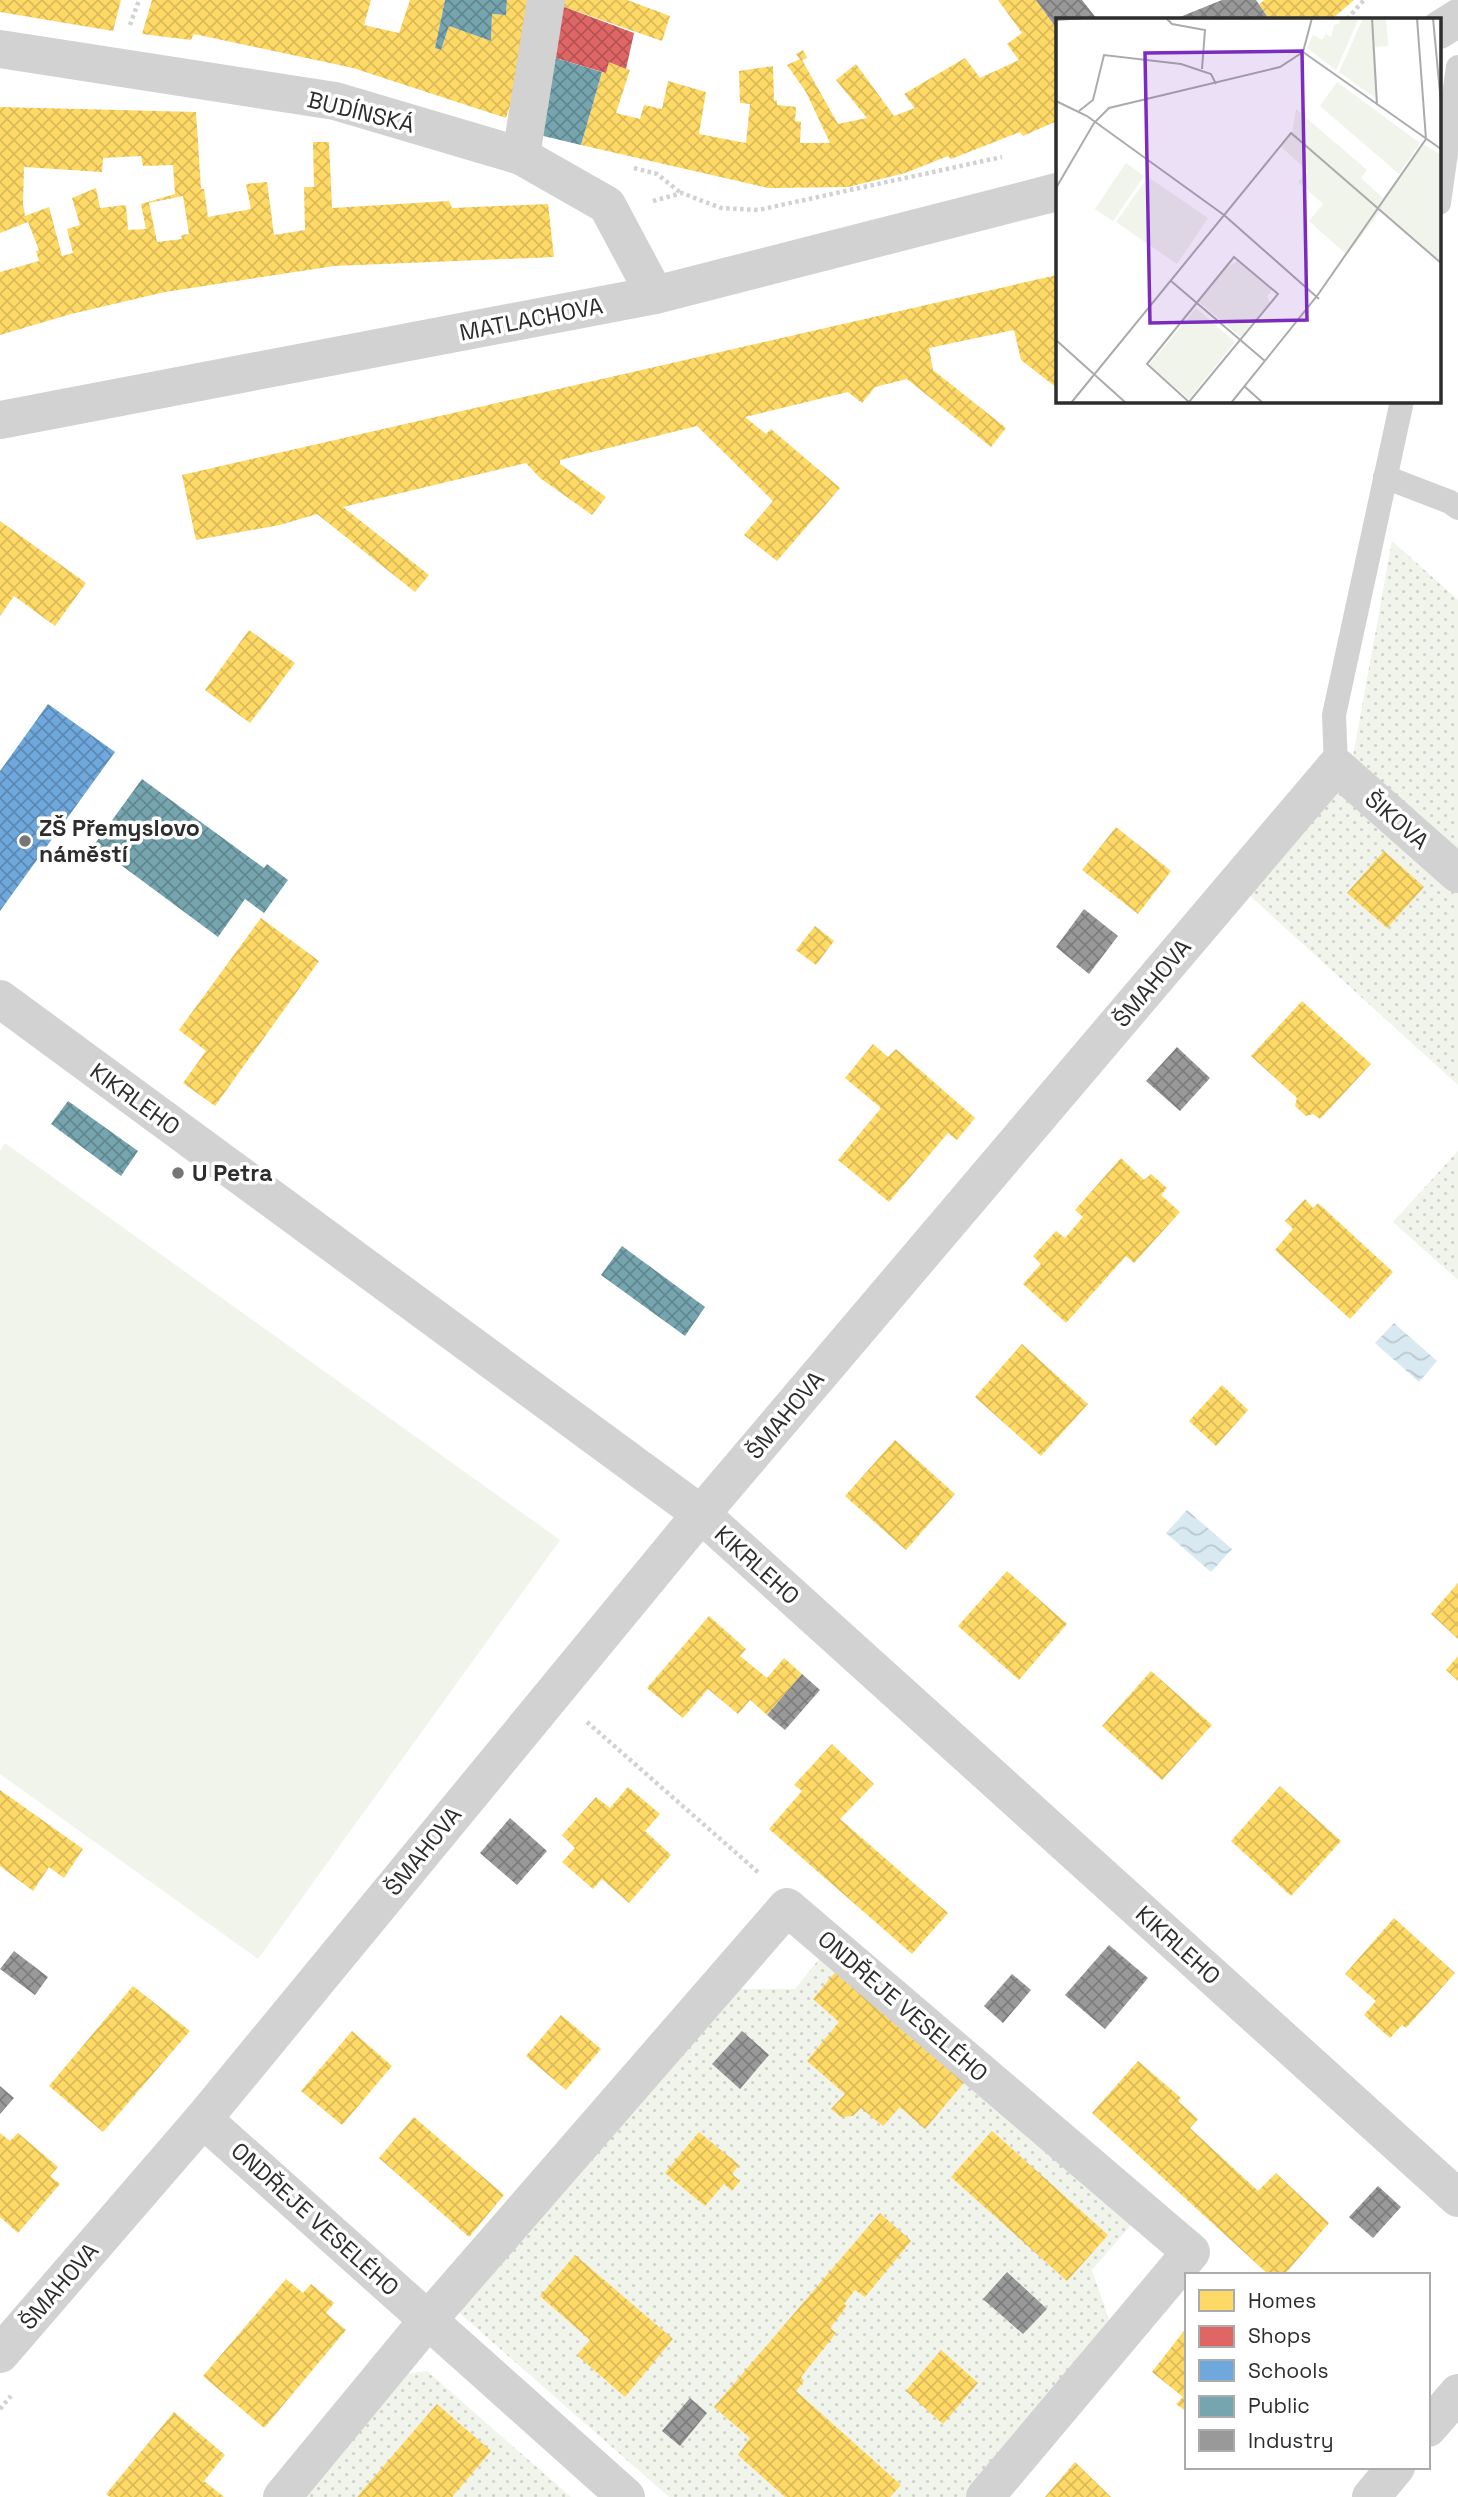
<svg xmlns="http://www.w3.org/2000/svg" width="1458" height="2497" viewBox="0 0 1458 2497" font-family="'Space Grotesk',sans-serif">
<style>
.green{fill:url(#green-dots)}
.pitch{fill:#f0f4eb}
.water{fill:url(#water-waves)}
.homes{fill:url(#homes-cross-hatch);fill-rule:evenodd}
.shops{fill:url(#shops-cross-hatch)}
.schools{fill:url(#schools-cross-hatch)}
.public{fill:url(#public-cross-hatch)}
.industry{fill:url(#industry-cross-hatch)}
.lines{fill:none;stroke-linecap:round;stroke-linejoin:round}
.path{stroke:#d2d2d2;stroke-width:4.5;stroke-dasharray:3.5 3.5;stroke-linecap:butt}
.service{stroke:#d2d2d2;stroke-width:24}
.minor{stroke:#d2d2d2;stroke-width:38}
.tertiary{stroke:#d2d2d2;stroke-width:38}
.poi-dot{fill:#767676;stroke:#fff;stroke-width:2.5}
.labels{text-anchor:middle;dominant-baseline:central;stroke-width:7;stroke-linejoin:round;paint-order:stroke}
.street-label{font-size:23px;fill:#2d2d2d;stroke:#fff}
.poi-label{font-size:23px;font-weight:bold;fill:#2d2d2d;stroke:#fff;text-anchor:start}
.inset-road{fill:none;stroke:#ababab;stroke-width:2}
.view{fill:#7b2cbf;fill-opacity:0.15;stroke:#7b2cbf;stroke-width:3.5}
.inset-edge{fill:none;stroke:#2d2d2d;stroke-width:3.5}
</style>
<defs>
<pattern id="green-dots" width="8" height="8" patternUnits="userSpaceOnUse" patternTransform="scale(1.75)"><rect width="8" height="8" fill="#f0f4eb"/><path d="M2 2h.1M6 6h.1" fill="none" stroke="#ced2ca" stroke-width="1.8" stroke-linecap="round"/></pattern>
<pattern id="water-waves" width="16" height="10" patternUnits="userSpaceOnUse" patternTransform="scale(1.75)"><rect width="16" height="10" fill="#d8e9f1"/><path d="M0 5q4-4 8 0t8 0" fill="none" stroke="#bac8cf"/></pattern>
<pattern id="homes-cross-hatch" width="8" height="8" patternUnits="userSpaceOnUse" patternTransform="scale(1.75)"><rect width="8" height="8" fill="#ffd966"/><path d="M0 0l8 8M0 8l8-8" fill="none" stroke="#dbbb59"/></pattern>
<pattern id="shops-cross-hatch" width="8" height="8" patternUnits="userSpaceOnUse" patternTransform="scale(1.75)"><rect width="8" height="8" fill="#e06666"/><path d="M0 0l8 8M0 8l8-8" fill="none" stroke="#b65454"/></pattern>
<pattern id="schools-cross-hatch" width="8" height="8" patternUnits="userSpaceOnUse" patternTransform="scale(1.75)"><rect width="8" height="8" fill="#6fa8dc"/><path d="M0 0l8 8M0 8l8-8" fill="none" stroke="#5c89b3"/></pattern>
<pattern id="public-cross-hatch" width="8" height="8" patternUnits="userSpaceOnUse" patternTransform="scale(1.75)"><rect width="8" height="8" fill="#76a5af"/><path d="M0 0l8 8M0 8l8-8" fill="none" stroke="#61878f"/></pattern>
<pattern id="industry-cross-hatch" width="8" height="8" patternUnits="userSpaceOnUse" patternTransform="scale(1.75)"><rect width="8" height="8" fill="#999"/><path d="M0 0l8 8M0 8l8-8" fill="none" stroke="#7d7d7d"/></pattern>
</defs>
<rect width="100%" height="100%" fill="#fff"/>
<!-- green -->
<g class="green">
<path d="M 1392,541 L 1458,600 L 1458,1085 L 1248,894 L 1352,762 Z"/>
<path d="M 1458,1151 L 1458,1280 L 1393,1222 Z"/>
<path d="M 832,1943 L 1138,2217 L 1092,2270 L 1114,2334 L 973,2497 L 669,2497 L 457,2311 L 731,1989 L 795,1989 Z"/>
<path d="M 427,2371 L 571,2497 L 300,2497 L 405,2374 Z"/>
</g>
<!-- pitch -->
<path class="pitch" d="M 5,1143 L 560,1540 L 258,1959 L 0,1774 L 0,1151 Z"/>
<!-- water -->
<g class="water">
<path d="M 1394,1323 L 1437,1361 L 1419,1382 L 1375,1343 Z"/>
<path d="M 1187,1510 L 1232,1549 L 1211,1572 L 1166,1533 Z"/>
</g>
<!-- homes -->
<g class="homes">
<path d="M 0,0 L 121,0 L 113,31 L 0,12 Z"/>
<path d="M 152,0 L 371,0 L 364,25 L 399,33 L 410,0 L 445,0 L 435,48 L 441,50 L 449,26 L 491,41 L 492,14 L 506,15 L 507,0 L 529,0 L 527,54 L 506,118 L 353,68 L 194,34 L 191,40 L 142,34 Z"/>
<path d="M 560,0 L 627,0 L 670,16 L 662,41 L 559,5 Z"/>
<path d="M 998,0 L 1036,0 L 1057,29 L 1057,121 L 1023,136 L 1020,132 L 951,159 L 948,156 L 905,173 L 848,187 L 768,188 L 581,145 L 602,72 L 606,73 L 609,62 L 630,70 L 616,113 L 640,119 L 644,105 L 662,109 L 668,81 L 706,92 L 699,134 L 746,143 L 750,104 L 740,103 L 739,71 L 773,66 L 774,101 L 777,100 L 777,105 L 796,107 L 795,121 L 801,122 L 800,143 L 830,143 L 806,92 L 787,65 L 800,59 L 796,54 L 803,50 L 807,58 L 802,60 L 838,124 L 867,118 L 836,80 L 856,64 L 894,116 L 915,108 L 904,94 L 965,58 L 980,78 L 1019,60 L 1007,44 L 1022,33 Z"/>
<path d="M 1265,0 L 1354,0 L 1332,19 L 1269,19 L 1259,4 Z"/>
<path d="M 0,107 L 196,112 L 201,189 L 204,189 L 208,217 L 251,209 L 246,184 L 267,182 L 274,235 L 305,230 L 304,187 L 314,187 L 313,142 L 329,142 L 332,208 L 449,201 L 452,208 L 548,204 L 554,257 L 334,266 L 165,292 L 71,314 L 0,335 L 0,272 L 39,261 L 36,251 L 39,250 L 28,222 L 0,233 ZM 141,156 L 143,166 L 173,165 L 175,194 L 141,204 L 146,229 L 128,230 L 126,205 L 100,208 L 96,188 L 72,198 L 80,225 L 67,229 L 73,253 L 62,256 L 49,207 L 25,216 L 23,204 L 24,167 L 102,172 L 103,158 ZM 183,196 L 189,234 L 181,235 L 182,239 L 157,242 L 149,203 Z"/>
<path d="M 1057,275 L 1057,346 L 1054,347 L 1057,349 L 1057,388 L 1021,360 L 1014,330 L 929,348 L 933,370 L 1006,428 L 991,447 L 907,379 L 875,387 L 862,403 L 848,392 L 745,417 L 766,434 L 771,429 L 840,488 L 777,561 L 744,535 L 773,501 L 697,426 L 560,460 L 560,464 L 606,497 L 592,515 L 540,478 L 526,463 L 343,507 L 429,575 L 415,592 L 317,514 L 280,525 L 196,540 L 182,475 Z"/>
<path d="M 0,521 L 86,583 L 55,626 L 14,596 L 0,616 Z"/>
<path d="M 249,630 L 295,663 L 250,723 L 205,690 Z"/>
<path d="M 1116,827 L 1171,871 L 1138,914 L 1082,870 Z"/>
<path d="M 1384,851 L 1424,887 L 1387,928 L 1347,893 Z"/>
<path d="M 261,918 L 319,961 L 215,1106 L 183,1083 L 206,1051 L 179,1030 Z"/>
<path d="M 815,926 L 834,941 L 816,965 L 796,950 Z"/>
<path d="M 1302,1001 L 1371,1064 L 1320,1119 L 1313,1114 L 1306,1116 L 1295,1106 L 1297,1098 L 1251,1056 Z"/>
<path d="M 873,1044 L 888,1057 L 896,1049 L 975,1118 L 957,1140 L 948,1133 L 889,1202 L 838,1160 L 881,1108 L 845,1078 Z"/>
<path d="M 1121,1158 L 1144,1180 L 1151,1174 L 1167,1188 L 1161,1195 L 1180,1212 L 1134,1263 L 1126,1256 L 1066,1323 L 1023,1284 L 1041,1264 L 1033,1256 L 1056,1231 L 1065,1238 L 1083,1217 L 1075,1210 Z"/>
<path d="M 1305,1199 L 1313,1208 L 1318,1203 L 1393,1272 L 1350,1319 L 1275,1250 L 1293,1229 L 1285,1221 Z"/>
<path d="M 1022,1344 L 1088,1404 L 1041,1456 L 975,1397 Z"/>
<path d="M 1222,1385 L 1248,1410 L 1216,1446 L 1189,1421 Z"/>
<path d="M 895,1440 L 955,1494 L 906,1550 L 845,1496 Z"/>
<path d="M 1007,1571 L 1067,1624 L 1019,1680 L 958,1626 Z"/>
<path d="M 1458,1583 L 1458,1639 L 1431,1614 Z"/>
<path d="M 709,1616 L 746,1649 L 740,1656 L 767,1678 L 784,1658 L 802,1674 L 767,1715 L 750,1700 L 738,1714 L 708,1689 L 683,1718 L 647,1688 Z"/>
<path d="M 1458,1656 L 1458,1681 L 1446,1670 Z"/>
<path d="M 1151,1671 L 1212,1725 L 1162,1780 L 1102,1726 Z"/>
<path d="M 832,1744 L 874,1784 L 840,1819 L 948,1913 L 912,1954 L 769,1829 L 802,1791 L 794,1785 Z"/>
<path d="M 1280,1786 L 1341,1841 L 1291,1896 L 1231,1841 Z"/>
<path d="M 628,1787 L 660,1814 L 645,1831 L 671,1855 L 629,1903 L 602,1879 L 593,1889 L 562,1862 L 575,1848 L 562,1835 L 596,1797 L 610,1808 Z"/>
<path d="M 0,1790 L 83,1849 L 64,1878 L 49,1867 L 33,1891 L 0,1866 Z"/>
<path d="M 1394,1918 L 1455,1973 L 1406,2028 L 1402,2025 L 1390,2038 L 1364,2015 L 1376,2001 L 1345,1974 Z"/>
<path d="M 838,1969 L 967,2079 L 925,2129 L 900,2107 L 883,2126 L 861,2108 L 853,2116 L 841,2117 L 831,2109 L 845,2094 L 807,2061 L 839,2022 L 813,1999 Z"/>
<path d="M 133,1986 L 190,2031 L 103,2132 L 49,2086 Z"/>
<path d="M 561,2015 L 601,2049 L 566,2090 L 526,2056 Z"/>
<path d="M 352,2031 L 392,2066 L 342,2125 L 301,2091 Z"/>
<path d="M 1138,2061 L 1181,2098 L 1178,2101 L 1198,2119 L 1190,2128 L 1258,2191 L 1276,2173 L 1329,2223 L 1284,2275 L 1269,2275 L 1092,2113 Z"/>
<path d="M 414,2117 L 504,2195 L 469,2237 L 379,2158 Z"/>
<path d="M 992,2131 L 1108,2235 L 1067,2281 L 951,2177 Z"/>
<path d="M 699,2132 L 739,2165 L 732,2174 L 740,2181 L 732,2191 L 724,2184 L 705,2206 L 665,2173 Z"/>
<path d="M 0,2133 L 10,2141 L 18,2133 L 58,2167 L 50,2176 L 60,2184 L 18,2233 L 0,2217 Z"/>
<path d="M 880,2213 L 911,2241 L 865,2297 L 855,2290 L 844,2304 L 847,2306 L 830,2328 L 836,2333 L 801,2377 L 804,2381 L 796,2391 L 901,2485 L 890,2497 L 785,2497 L 738,2455 L 750,2438 L 714,2407 Z"/>
<path d="M 575,2255 L 673,2339 L 625,2397 L 577,2355 L 590,2340 L 540,2296 Z"/>
<path d="M 286,2279 L 303,2293 L 311,2284 L 334,2303 L 326,2313 L 346,2330 L 264,2428 L 203,2376 Z"/>
<path d="M 1187,2327 L 1187,2412 L 1176,2404 L 1183,2397 L 1152,2372 Z"/>
<path d="M 941,2350 L 978,2383 L 943,2424 L 906,2391 Z"/>
<path d="M 437,2404 L 491,2451 L 452,2497 L 357,2497 Z"/>
<path d="M 174,2412 L 225,2455 L 204,2481 L 224,2497 L 110,2497 L 106,2494 Z"/>
<path d="M 1075,2462 L 1111,2497 L 1045,2497 Z"/>
</g>
<!-- shops -->
<path class="shops" d="M 559,5 L 634,33 L 626,69 L 609,62 L 606,73 L 549,56 Z"/>
<!-- schools -->
<path class="schools" d="M 48,704 L 115,752 L 0,911 L 0,771 Z"/>
<!-- public -->
<g class="public">
<path d="M 445,0 L 507,0 L 506,15 L 492,14 L 491,41 L 449,26 L 441,50 L 435,48 Z"/>
<path d="M 549,56 L 602,72 L 581,145 L 535,134 Z"/>
<path d="M 142,779 L 264,868 L 267,864 L 288,880 L 264,913 L 245,899 L 218,937 L 94,845 Z"/>
<path d="M 68,1101 L 138,1151 L 121,1176 L 51,1124 Z"/>
<path d="M 622,1246 L 705,1307 L 685,1336 L 601,1275 Z"/>
</g>
<!-- industry -->
<g class="industry">
<path d="M 1036,0 L 1082,0 L 1097,19 L 1057,19 L 1057,29 Z"/>
<path d="M 1222,0 L 1256,0 L 1269,19 L 1175,19 Z"/>
<path d="M 1084,909 L 1118,936 L 1089,974 L 1056,947 Z"/>
<path d="M 1177,1047 L 1210,1078 L 1180,1111 L 1146,1081 Z"/>
<path d="M 802,1674 L 820,1690 L 785,1730 L 767,1715 Z"/>
<path d="M 510,1818 L 547,1851 L 517,1885 L 480,1853 Z"/>
<path d="M 1109,1945 L 1148,1978 L 1105,2029 L 1065,1995 Z"/>
<path d="M 14,1951 L 48,1977 L 35,1995 L 0,1969 Z"/>
<path d="M 1012,1974 L 1031,1990 L 1003,2023 L 984,2006 Z"/>
<path d="M 742,2031 L 769,2055 L 740,2089 L 712,2064 Z"/>
<path d="M 0,2086 L 14,2098 L 0,2114 Z"/>
<path d="M 1378,2186 L 1401,2207 L 1373,2238 L 1349,2217 Z"/>
<path d="M 1007,2272 L 1047,2309 L 1023,2334 L 983,2299 Z"/>
<path d="M 690,2398 L 707,2413 L 680,2446 L 662,2431 Z"/>
</g>
<g class="lines">
<!-- path -->
<g class="path">
<path d="M 1347,19 L 1364,0"/>
<path d="M 130,25 L 139,0"/>
<path d="M 634,168 L 657,174 L 681,193"/>
<path d="M 653,201 L 682,193 L 721,208 L 758,210 L 1002,157"/>
<path d="M 587,1722 L 759,1873"/>
<path d="M 0,2409 L 11,2396"/>
</g>
<!-- service -->
<g class="service">
<path d="M 1439,203 L 1458,67"/>
<path d="M 1385,477 L 1450,502 L 1458,508"/>
<path d="M 1336,766 L 1334,715 L 1402,401"/>
</g>
<!-- minor -->
<g class="minor">
<path d="M 0,49 L 335,101 L 521,156 L 607,205 L 655,295"/>
<path d="M 521,156 L 546,0"/>
<path d="M 0,999 L 701,1514 L 1458,2198"/>
<path d="M 203,2119 L 626,2497"/>
<path d="M 0,2354 L 203,2119 L 701,1514 L 1336,766 L 1458,874"/>
<path d="M 1428,2428 L 1458,2393"/>
<path d="M 282,2497 L 428,2320 L 787,1907 L 1191,2252 L 985,2497"/>
<path d="M 1371,2497 L 1396,2467"/>
</g>
<!-- tertiary -->
<g class="tertiary">
<path d="M 1439,30 L 1458,18"/>
<path d="M 0,420 L 655,295 L 1057,192"/>
</g>
</g>
<!-- markers -->
<g class="poi-dot">
<circle cx="25" cy="841" r="7"/>
<circle cx="178" cy="1173" r="7"/>
</g>
<g class="labels">
<!-- street labels -->
<g class="street-label">
<text transform="translate(361 112) rotate(14)">BUDÍNSKÁ</text>
<text transform="translate(531 319) rotate(-11)">MATLACHOVA</text>
<text transform="translate(1397 820) rotate(41)">ŠIKOVA</text>
<text transform="translate(1152 983) rotate(-50)">ŠMAHOVA</text>
<text transform="translate(135 1099) rotate(36)">KIKRLEHO</text>
<text transform="translate(785 1415) rotate(-50)">ŠMAHOVA</text>
<text transform="translate(757 1565) rotate(42)">KIKRLEHO</text>
<text transform="translate(423 1851) rotate(-51)">ŠMAHOVA</text>
<text transform="translate(1178 1945) rotate(42)">KIKRLEHO</text>
<text transform="translate(903 2006) rotate(41)">ONDŘEJE VESELÉHO</text>
<text transform="translate(315 2219) rotate(42)">ONDŘEJE VESELÉHO</text>
<text transform="translate(59 2286) rotate(-49)">ŠMAHOVA</text>
</g>
<!-- poi labels -->
<g class="poi-label">
<text x="39" y="828">ZŠ Přemyslovo<tspan x="39" dy="26">náměstí</tspan></text>
<text x="192" y="1173">U Petra</text>
</g>
</g>
<!-- overview -->
<g transform="translate(1056 18)">
<rect width="385" height="385" fill="#fff"/>
<path d="M 282,0 L 303,0 L 280,52 L 251,30 L 257,17 L 266,22 L 270,16 L 275,19 L 278,7 L 284,5 ZM 307,0 L 330,0 L 332,28 L 319,29 L 322,82 L 283,54 ZM 240,91 L 311,152 L 305,160 L 327,180 L 367,126 L 385,137 L 385,244 L 325,192 L 291,237 L 253,203 L 267,186 L 242,164 L 252,153 L 225,129 L 236,115 ZM 182,243 L 216,272 L 211,278 L 214,285 L 185,319 L 143,284 L 172,248 ZM 140,290 L 179,324 L 133,381 L 93,347 Z" fill="#f0f4eb"/>
<path d="M 281,64 L 364,125 L 343,156 L 264,88 Z" fill="#f0f4eb"/>
<path d="M 70,145 L 88,158 L 57,203 L 39,191 ZM 92,159 L 152,200 L 121,246 L 60,204 Z" fill="#f0f4eb"/>
<path class="inset-road" d="M 110,0 L 116,6 L 149,12 L 146,51M 316,0 L 321,87M 377,0 L 385,86M 0,2 L 29,0M 247,34 L 385,131M 247,34 L 256,0M 0,83 L 31,98 L 168,197 L 263,281M 23,93 L 37,82 L 48,37 L 125,46 L 155,56 L 160,66M 0,170 L 38,105 L 53,90 L 224,49 L 247,34M 178,239 L 222,276 L 133,384 L 91,346 ZM 115,263 L 209,343M 0,322 L 70,385M 188,368 L 207,385M 15,385 L 235,115 L 385,245M 175,385 L 261,278 L 370,121 L 361,0"/>
<path class="view" d="M 246,33 L 251,302 L 94,305 L 89,35 Z"/>
<rect width="385" height="385" class="inset-edge"/>
</g>
<!-- legend -->
<rect x="1185" y="2273" width="245" height="196" fill="#ffffff" stroke="#ababab" stroke-width="2"/>
<rect x="1199" y="2290" width="35" height="21" fill="#ffd966" stroke="#ababab" stroke-width="2"/>
<text x="1248" y="2308" font-size="21" fill="#2d2d2d">Homes</text>
<rect x="1199" y="2326" width="35" height="21" fill="#e06666" stroke="#ababab" stroke-width="2"/>
<text x="1248" y="2343" font-size="21" fill="#2d2d2d">Shops</text>
<rect x="1199" y="2360" width="35" height="21" fill="#6fa8dc" stroke="#ababab" stroke-width="2"/>
<text x="1248" y="2378" font-size="21" fill="#2d2d2d">Schools</text>
<rect x="1199" y="2396" width="35" height="21" fill="#76a5af" stroke="#ababab" stroke-width="2"/>
<text x="1248" y="2413" font-size="21" fill="#2d2d2d">Public</text>
<rect x="1199" y="2430" width="35" height="21" fill="#999999" stroke="#ababab" stroke-width="2"/>
<text x="1248" y="2448" font-size="21" fill="#2d2d2d">Industry</text>
</svg>
